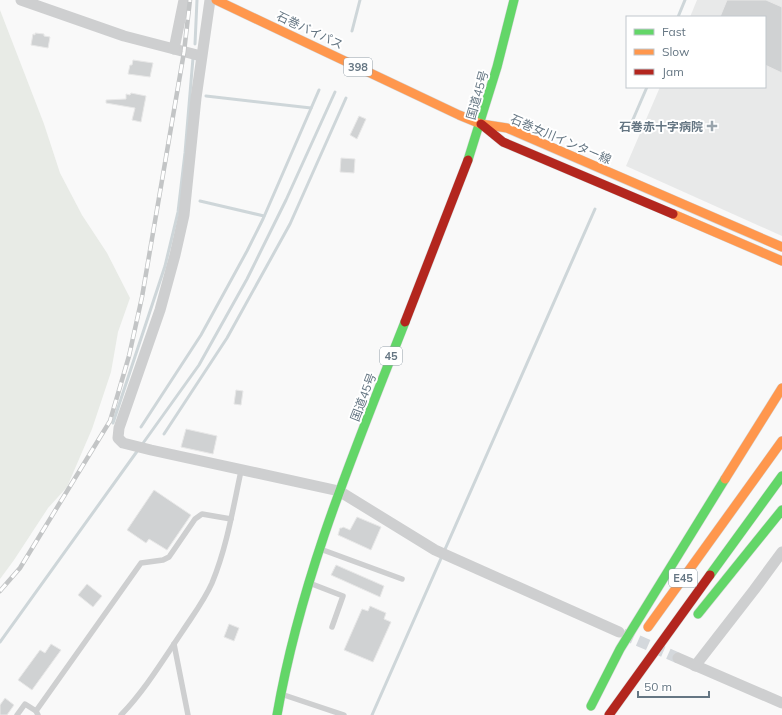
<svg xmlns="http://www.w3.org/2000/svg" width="782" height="715" viewBox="0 0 782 715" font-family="Mulish,'Noto Sans JP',sans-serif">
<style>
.built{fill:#e8e9e9}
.green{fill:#e8ebe6}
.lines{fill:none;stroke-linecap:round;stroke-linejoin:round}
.stream{stroke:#ced6d9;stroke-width:3}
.building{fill:#d0d2d3;stroke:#e8e8e8}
.street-tunnel{stroke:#d4d8dc;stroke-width:11;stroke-dasharray:11 5.5;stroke-linecap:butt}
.fast-casing{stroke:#d5d6d7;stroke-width:10}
.slow-casing{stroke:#d5d6d7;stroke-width:10}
.jam-casing{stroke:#d5d6d7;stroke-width:10}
.lane{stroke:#cecfd0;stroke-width:5.5}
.street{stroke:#cecfd0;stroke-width:11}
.fast{stroke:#63d668;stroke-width:9}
.slow{stroke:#ff974d;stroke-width:9}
.jam{stroke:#b3261e;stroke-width:9}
.rail-casing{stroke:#c3c5c6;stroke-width:4.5}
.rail{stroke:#fff;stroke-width:3;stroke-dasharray:9;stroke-linecap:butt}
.poi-dot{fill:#99a4ac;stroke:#fff;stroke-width:1.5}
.labels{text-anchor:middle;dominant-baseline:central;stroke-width:4;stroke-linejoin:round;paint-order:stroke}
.shield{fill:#fff;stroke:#939fa8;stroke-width:1}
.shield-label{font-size:11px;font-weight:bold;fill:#657683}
.street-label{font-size:12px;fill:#657683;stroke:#fff}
.poi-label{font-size:12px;font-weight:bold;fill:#657683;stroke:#fff;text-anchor:end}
</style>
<rect width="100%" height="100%" fill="#f9f9f9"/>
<!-- built -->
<path class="built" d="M 697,0 L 782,0 L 782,236 L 626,166 L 660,87 L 765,87 L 765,17 L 690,17 Z"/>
<!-- green -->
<path class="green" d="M 0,10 L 44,124 L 60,173 L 82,215 L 107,253 L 130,298 L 118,332 L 111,372 L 92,429 L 67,487 L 48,508 L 14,560 L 0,579 Z"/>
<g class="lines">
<!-- stream -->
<g class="stream">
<path d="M 678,17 L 685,0"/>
<path d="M 352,31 L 360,0"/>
<path d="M 195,44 L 197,0"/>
<path d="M 206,96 L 311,108"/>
<path d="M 628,131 L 647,87"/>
<path d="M 200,201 L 264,216"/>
<path d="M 113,423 L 165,266 L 178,212 L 185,153 L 193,58"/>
<path d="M 141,427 L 201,335 L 247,251 L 263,219 L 319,90"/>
<path d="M 164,434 L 227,338 L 290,224 L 346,98"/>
<path d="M 141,446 L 199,365 L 247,279 L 286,200 L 335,92"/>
<path d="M 0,642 L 138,450"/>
<path d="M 372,715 L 595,209"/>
</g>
</g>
<!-- building -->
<g class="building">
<path d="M 727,0 L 766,0 L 782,7 L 782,73 L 765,65 L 765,17 L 720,17 Z"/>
<path d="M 35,33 L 44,34 L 44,36 L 50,37 L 48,48 L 31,45 L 33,34 L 35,35 Z"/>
<path d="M 133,60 L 153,63 L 150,77 L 128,74 L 130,65 L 132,65 Z"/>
<path d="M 131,93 L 146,96 L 141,122 L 132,120 L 135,108 L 106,103 L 106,100 L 126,99 L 126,94 L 130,95 Z"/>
<path d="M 359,116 L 366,119 L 357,139 L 350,135 Z"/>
<path d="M 341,158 L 355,159 L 354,173 L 340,172 Z"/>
<path d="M 236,390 L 243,391 L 241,405 L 234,404 Z"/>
<path d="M 186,429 L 217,436 L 213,454 L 181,447 Z"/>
<path d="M 154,490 L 191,515 L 167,550 L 149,539 L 146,543 L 127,530 Z"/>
<path d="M 357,517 L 381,527 L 371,550 L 338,535 L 340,528 L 342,528 L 343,527 L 350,530 Z"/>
<path d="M 336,565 L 384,586 L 380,597 L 331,575 Z"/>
<path d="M 87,584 L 102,596 L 93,607 L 78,595 Z"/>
<path d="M 370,606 L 386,613 L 384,619 L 391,622 L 373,662 L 344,650 L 362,609 L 368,611 Z"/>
<path d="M 229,624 L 239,628 L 234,641 L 224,637 Z"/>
<path d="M 51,644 L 61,650 L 32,690 L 18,680 L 40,650 L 45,653 Z"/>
<path d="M 5,698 L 14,705 L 7,715 L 0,715 L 0,705 Z"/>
</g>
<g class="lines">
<!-- street-tunnel -->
<path class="street-tunnel" d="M 623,634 L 678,658"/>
<!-- fast casing -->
<g class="fast-casing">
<g id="fast">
<path d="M 468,160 L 497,67 L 514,0"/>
<path d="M 710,575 L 782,476"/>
<path d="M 698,614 L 782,510"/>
<path d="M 591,706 L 620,649 L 725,479"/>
<path d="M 277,715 C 301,577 354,452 405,322"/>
</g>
</g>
<!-- slow casing -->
<g class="slow-casing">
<g id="slow">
<path d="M 216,0 L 459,115 L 481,124"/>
<path d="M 481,124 L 507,128 L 782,247"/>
<path d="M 673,214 L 782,261"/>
<path d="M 725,479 L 782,388"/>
<path d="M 648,627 L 782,441"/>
</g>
</g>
<!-- jam casing -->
<g class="jam-casing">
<g id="jam">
<path d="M 481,124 L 503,142 L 673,214"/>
<path d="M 405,322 L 468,160"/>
<path d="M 609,715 L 710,575"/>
</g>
</g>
<!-- lane -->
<g class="lane">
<path d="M 323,550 L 402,579"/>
<path d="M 312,584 L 343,596 L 332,627"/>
<path d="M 174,644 L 188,715"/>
<path d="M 284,695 L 344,715"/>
<path d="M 17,715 L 25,704 L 36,711"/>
<path d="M 38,715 L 36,711 L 141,563 L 163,560 L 169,557 L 195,519 L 202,514 L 231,519"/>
<path d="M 121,715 C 145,690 163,660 182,632 C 193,615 204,601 212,583 C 227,547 233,508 241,471"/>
</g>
<!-- street -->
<g class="street">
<path d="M 21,0 L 124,36 L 201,56"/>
<path d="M 210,0 L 196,98 L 184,215 L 175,255 L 160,310 L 119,428 L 118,438 L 123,443 L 151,450 L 339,491 L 435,550 L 619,632"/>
<path d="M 174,49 L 184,0"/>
<path d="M 678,658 L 782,703"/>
<path d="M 695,666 L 754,590 L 782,552"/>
</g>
<!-- fast -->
<use href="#fast" class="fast"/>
<!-- slow -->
<use href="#slow" class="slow"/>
<!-- jam -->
<use href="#jam" class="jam"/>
<!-- rail casing -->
<g class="rail-casing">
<path id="rail" d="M 0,591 L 20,568 L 110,421 L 129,356 L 142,297 L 184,52 L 190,0"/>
</g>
<!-- rail -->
<use href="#rail" class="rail"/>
</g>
<!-- markers -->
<path class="poi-dot" d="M710 120h4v4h4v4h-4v4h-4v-4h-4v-4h4z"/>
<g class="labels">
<!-- shield labels -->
<g class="shield">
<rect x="344" y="58" width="28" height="18" rx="3"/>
<rect x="380" y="347" width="22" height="18" rx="3"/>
<rect x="669" y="569" width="28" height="18" rx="3"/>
</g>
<g class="shield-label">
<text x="358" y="67">398</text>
<text x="391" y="356">45</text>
<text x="683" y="578">E45</text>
</g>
<!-- street labels -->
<g class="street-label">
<text transform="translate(310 30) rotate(25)">石巻バイパス</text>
<text transform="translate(477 95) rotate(-74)">国道45号</text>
<text transform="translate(561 139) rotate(23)">石巻女川インター線</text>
<text transform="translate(363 397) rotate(-69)">国道45号</text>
</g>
<!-- poi labels -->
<g class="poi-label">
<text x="703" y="126">石巻赤十字病院</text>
</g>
</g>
<!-- legend -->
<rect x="626" y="16" width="140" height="72" fill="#ffffff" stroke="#c1c8cd"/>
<rect x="634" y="29" width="20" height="6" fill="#63d668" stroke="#c1c8cd"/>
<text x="662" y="36" font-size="12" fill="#657683">Fast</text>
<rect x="634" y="49" width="20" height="6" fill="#ff974d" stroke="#c1c8cd"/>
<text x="662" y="56" font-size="12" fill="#657683">Slow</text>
<rect x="634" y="69" width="20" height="6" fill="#b3261e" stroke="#c1c8cd"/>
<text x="662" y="76" font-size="12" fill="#657683">Jam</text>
<!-- scale -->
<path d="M638 691v6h71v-6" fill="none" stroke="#657683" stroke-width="2"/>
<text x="644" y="691" font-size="12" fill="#657683" stroke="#ffffff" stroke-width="3" paint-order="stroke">50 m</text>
</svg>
